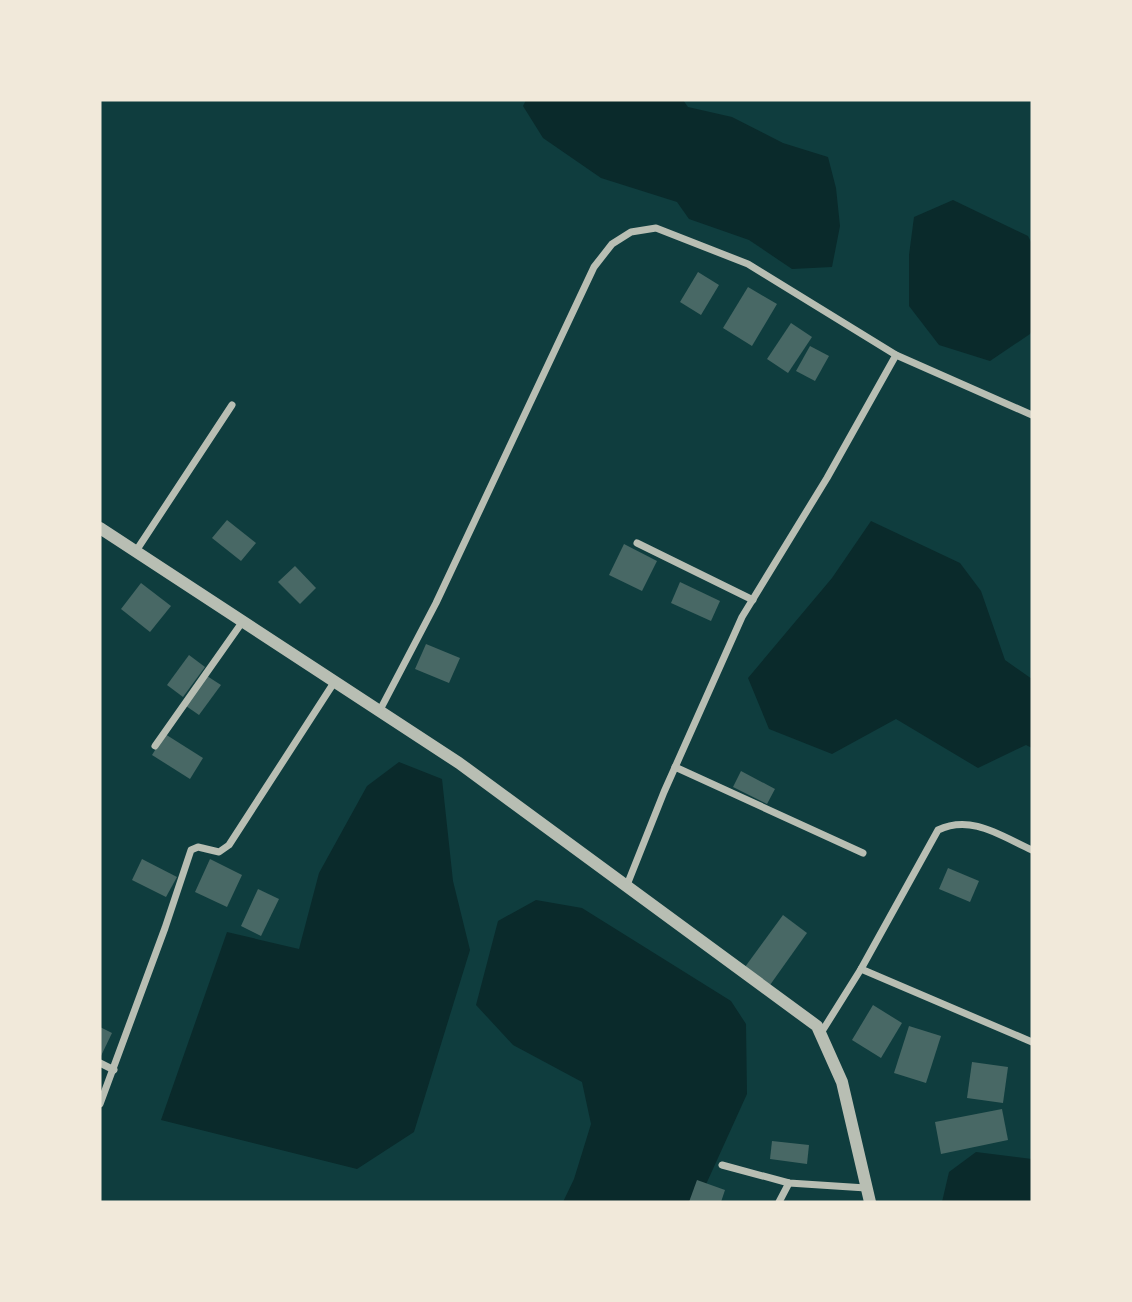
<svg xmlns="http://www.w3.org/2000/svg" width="1132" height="1302" viewBox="0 0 1132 1302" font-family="'Exo 2',sans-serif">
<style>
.water{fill:#0a2a2b}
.building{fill:#486865}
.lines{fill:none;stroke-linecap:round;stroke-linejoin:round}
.minor{stroke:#b8beb3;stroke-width:7}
.tertiary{stroke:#b8beb3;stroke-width:12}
</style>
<rect width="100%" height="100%" fill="#0f3d3e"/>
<!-- water -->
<g class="water">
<path d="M 526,100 L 683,100 L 688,107 L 732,117 L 783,143 L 828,157 L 836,188 L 840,226 L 832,267 L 792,269 L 749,240 L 689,219 L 677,202 L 601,178 L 543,138 L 523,106 Z"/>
<path d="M 953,200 L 1028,236 L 1032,244 L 1032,330 L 1030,334 L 990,361 L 939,345 L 909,306 L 909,255 L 914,217 Z"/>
<path d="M 871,521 L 960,563 L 981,591 L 1005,660 L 1032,679 L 1032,748 L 1026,745 L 978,768 L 896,719 L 832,754 L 769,729 L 748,678 L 832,578 Z"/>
<path d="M 399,762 L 442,779 L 453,881 L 470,950 L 414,1132 L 357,1169 L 161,1120 L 227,932 L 299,949 L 319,873 L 367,786 Z"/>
<path d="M 536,900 L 582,908 L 731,1001 L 746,1024 L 747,1094 L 698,1202 L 563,1202 L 574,1179 L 591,1124 L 582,1082 L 513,1045 L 476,1005 L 498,921 Z"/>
<path d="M 976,1152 L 1032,1159 L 1032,1202 L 942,1202 L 949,1172 Z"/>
</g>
<!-- building -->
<g class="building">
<path d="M 698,272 L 719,285 L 701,315 L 680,302 Z"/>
<path d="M 748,287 L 777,304 L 752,346 L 723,328 Z"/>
<path d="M 791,323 L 812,337 L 788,373 L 767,359 Z"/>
<path d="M 810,346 L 829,356 L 815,381 L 796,371 Z"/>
<path d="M 227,520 L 256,543 L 241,561 L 212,538 Z"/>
<path d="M 624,544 L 657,561 L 642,591 L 609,575 Z"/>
<path d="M 295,566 L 316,588 L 300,604 L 278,582 Z"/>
<path d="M 680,582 L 720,601 L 711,621 L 671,603 Z"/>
<path d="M 141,583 L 171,606 L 150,632 L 121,609 Z"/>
<path d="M 426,644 L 460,658 L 449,683 L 415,669 Z"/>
<path d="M 189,655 L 205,667 L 183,697 L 167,685 Z"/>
<path d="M 207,676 L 221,685 L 199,715 L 186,706 Z"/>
<path d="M 165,734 L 203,758 L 190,779 L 152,755 Z"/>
<path d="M 741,771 L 775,789 L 767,804 L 733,787 Z"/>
<path d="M 142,859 L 177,877 L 166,897 L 132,880 Z"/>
<path d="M 210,859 L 242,875 L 227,907 L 195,892 Z"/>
<path d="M 948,868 L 979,881 L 970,902 L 939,889 Z"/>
<path d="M 258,889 L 279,899 L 261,936 L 241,926 Z"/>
<path d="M 783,915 L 807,933 L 770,985 L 745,967 Z"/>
<path d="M 873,1005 L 902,1023 L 881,1058 L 852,1040 Z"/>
<path d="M 909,1026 L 941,1036 L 926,1083 L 894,1073 Z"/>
<path d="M 100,1027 L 112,1033 L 100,1058 Z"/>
<path d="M 972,1062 L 1008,1067 L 1003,1103 L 967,1098 Z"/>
<path d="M 1002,1109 L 1008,1140 L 941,1154 L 935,1122 Z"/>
<path d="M 772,1141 L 809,1145 L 807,1164 L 770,1159 Z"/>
<path d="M 697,1180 L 725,1190 L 721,1202 L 689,1202 Z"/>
</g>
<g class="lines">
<!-- minor -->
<g class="minor">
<path d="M 637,543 L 753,600"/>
<path d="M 136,551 L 232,405"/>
<path d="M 380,710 L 436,603 L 594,267 L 612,244 L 631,232 L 656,228 L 748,264 L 896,355 L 1032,415"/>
<path d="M 155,746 L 243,621"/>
<path d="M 675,767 L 863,853"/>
<path d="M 627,885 L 664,792 L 742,617 L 827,478 L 896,355"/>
<path d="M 861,969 L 1032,1042"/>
<path d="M 821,1033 L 861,969 L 938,830 C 971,814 1001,836 1032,850"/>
<path d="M 100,1063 L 114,1070"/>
<path d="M 100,1104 L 165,928 L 191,850 L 198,847 L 219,852 L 229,845 L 335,681"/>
<path d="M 722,1165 L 789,1183 L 866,1188"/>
<path d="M 779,1202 L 789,1183"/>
</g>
<!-- tertiary -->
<path class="tertiary" d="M 100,528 L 459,763 L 817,1026 L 842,1082 L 870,1202"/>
</g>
<!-- border -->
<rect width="1132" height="1302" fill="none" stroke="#f1e9da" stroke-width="203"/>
</svg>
